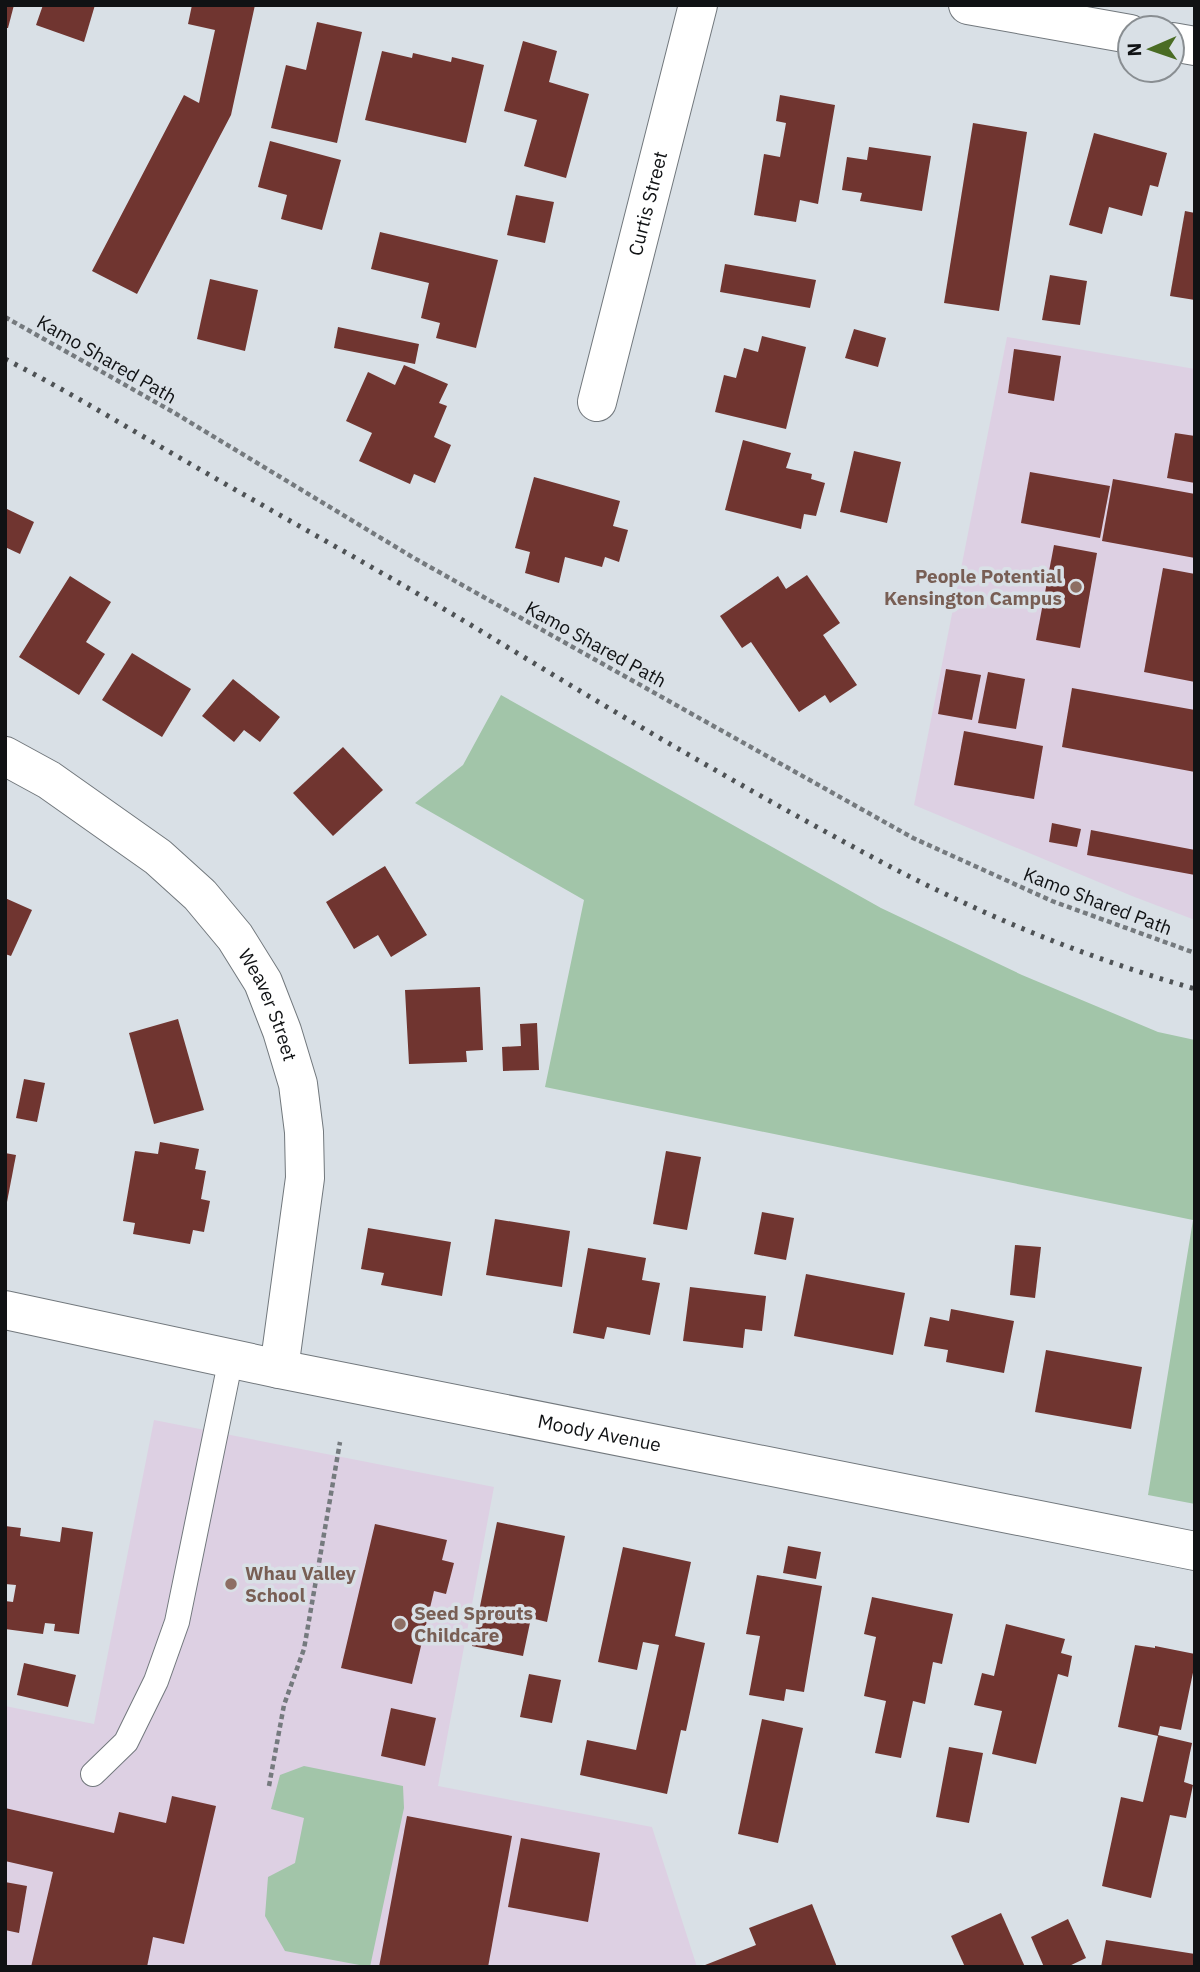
<svg xmlns="http://www.w3.org/2000/svg" width="1200" height="1972" viewBox="0 0 1200 1972" font-family="'IBM Plex Sans',sans-serif">
<style>
.education{fill:#ddd0e3}
.green{fill:#a2c5a9}
.building{fill:#703530}
.lines{fill:none;stroke-linecap:round;stroke-linejoin:round}
.service-casing{stroke:#72787d;stroke-width:26}
.minor-casing{stroke:#72787d;stroke-width:40}
.path{stroke:#757a7e;stroke-width:4.5;stroke-dasharray:5 3.5;stroke-linecap:butt}
.service{stroke:#fff;stroke-width:24}
.minor{stroke:#fff;stroke-width:38}
.rail{stroke:#4e5255;stroke-width:5;stroke-dasharray:3.5 7;stroke-linecap:butt}
.education-dot{fill:#8d6e63;stroke:#d9e0e6;stroke-width:2.5}
.labels{text-anchor:middle;dominant-baseline:central;stroke-width:7;stroke-linejoin:round;paint-order:stroke}
.street-label{font-size:19px;fill:#101214;stroke:#d9e0e6}
.education-label{font-size:19px;font-weight:bold;fill:#785e54;stroke:#d9e0e6;text-anchor:start}
</style>
<rect width="100%" height="100%" fill="#d9e0e6"/>
<!-- education -->
<g class="education">
<path d="M 1007,337 L 1195,369 L 1195,920 L 1132,896 L 914,805 Z"/>
<path d="M 154,1420 L 494,1487 L 438,1786 L 652,1827 L 697,1967 L 5,1967 L 5,1706 L 94,1724 Z"/>
</g>
<!-- green -->
<g class="green">
<path d="M 501,695 L 881,908 L 1022,975 L 1158,1032 L 1195,1040 L 1195,1504 L 1148,1495 L 1193,1220 L 545,1087 L 584,900 L 415,803 L 463,765 Z"/>
<path d="M 304,1766 L 403,1786 L 404,1808 L 370,1967 L 285,1951 L 265,1916 L 268,1877 L 295,1863 L 304,1818 L 271,1809 L 280,1775 Z"/>
</g>
<!-- building -->
<g class="building">
<path d="M 5,5 L 14,5 L 8,28 L 5,28 Z"/>
<path d="M 43,5 L 95,5 L 84,42 L 36,25 Z"/>
<path d="M 192,5 L 255,5 L 231,115 L 137,294 L 92,271 L 184,95 L 199,103 L 215,30 L 188,24 Z"/>
<path d="M 317,22 L 362,32 L 337,143 L 271,128 L 286,65 L 306,70 Z"/>
<path d="M 523,41 L 557,51 L 549,82 L 589,94 L 566,178 L 524,166 L 537,120 L 504,111 Z"/>
<path d="M 382,51 L 412,58 L 413,53 L 451,62 L 452,57 L 484,65 L 466,143 L 365,120 Z"/>
<path d="M 780,95 L 835,105 L 818,204 L 800,200 L 796,222 L 754,215 L 764,154 L 780,157 L 786,123 L 776,121 Z"/>
<path d="M 973,123 L 1027,132 L 999,311 L 944,303 Z"/>
<path d="M 1094,133 L 1167,153 L 1158,187 L 1150,185 L 1142,216 L 1109,207 L 1102,234 L 1069,225 Z"/>
<path d="M 270,141 L 341,160 L 322,230 L 281,219 L 287,195 L 258,187 Z"/>
<path d="M 869,147 L 931,156 L 922,211 L 860,201 L 862,193 L 842,190 L 847,157 L 867,160 Z"/>
<path d="M 516,195 L 554,202 L 545,243 L 507,235 Z"/>
<path d="M 1185,211 L 1195,213 L 1195,300 L 1170,296 Z"/>
<path d="M 380,232 L 498,260 L 476,348 L 436,338 L 440,323 L 421,318 L 429,283 L 371,269 Z"/>
<path d="M 725,264 L 816,280 L 810,308 L 720,292 Z"/>
<path d="M 1050,275 L 1087,281 L 1080,325 L 1042,320 Z"/>
<path d="M 210,279 L 258,290 L 245,351 L 197,339 Z"/>
<path d="M 338,327 L 419,344 L 415,364 L 334,348 Z"/>
<path d="M 854,329 L 886,338 L 878,367 L 845,358 Z"/>
<path d="M 762,336 L 806,347 L 786,429 L 715,412 L 724,375 L 736,378 L 744,348 L 758,352 Z"/>
<path d="M 1014,349 L 1061,356 L 1054,401 L 1008,393 Z"/>
<path d="M 404,365 L 448,384 L 439,403 L 447,406 L 434,437 L 451,445 L 435,483 L 414,474 L 410,484 L 359,461 L 372,433 L 346,421 L 368,372 L 395,385 Z"/>
<path d="M 1175,433 L 1195,436 L 1195,483 L 1167,478 Z"/>
<path d="M 743,440 L 791,453 L 786,468 L 812,474 L 811,479 L 825,483 L 816,516 L 804,514 L 801,529 L 725,510 Z"/>
<path d="M 854,451 L 901,462 L 887,523 L 840,512 Z"/>
<path d="M 1030,472 L 1110,486 L 1100,538 L 1021,523 Z"/>
<path d="M 534,477 L 620,501 L 613,526 L 628,530 L 619,562 L 605,557 L 602,567 L 565,557 L 559,583 L 525,573 L 530,552 L 515,548 Z"/>
<path d="M 1113,479 L 1195,494 L 1195,558 L 1102,541 Z"/>
<path d="M 7,509 L 34,522 L 20,554 L 5,547 L 5,513 Z"/>
<path d="M 1054,545 L 1097,553 L 1080,648 L 1036,640 Z"/>
<path d="M 1163,568 L 1195,574 L 1195,682 L 1144,672 Z"/>
<path d="M 807,575 L 840,623 L 823,635 L 857,685 L 830,703 L 825,695 L 799,712 L 751,642 L 742,648 L 720,616 L 778,576 L 786,589 Z"/>
<path d="M 70,576 L 111,602 L 86,642 L 105,654 L 79,695 L 19,657 Z"/>
<path d="M 132,653 L 191,689 L 162,737 L 102,700 Z"/>
<path d="M 946,669 L 981,675 L 972,720 L 938,714 Z"/>
<path d="M 988,672 L 1025,679 L 1016,729 L 978,723 Z"/>
<path d="M 233,679 L 280,717 L 260,742 L 244,730 L 234,742 L 202,716 Z"/>
<path d="M 1072,688 L 1195,710 L 1195,772 L 1062,747 Z"/>
<path d="M 964,731 L 1043,746 L 1034,799 L 954,785 Z"/>
<path d="M 343,747 L 383,790 L 333,836 L 293,793 Z"/>
<path d="M 1052,823 L 1081,829 L 1077,847 L 1049,842 Z"/>
<path d="M 1091,830 L 1195,850 L 1195,875 L 1087,855 Z"/>
<path d="M 385,866 L 427,935 L 391,957 L 378,935 L 354,949 L 326,902 Z"/>
<path d="M 5,898 L 32,910 L 11,956 L 5,954 Z"/>
<path d="M 480,987 L 483,1050 L 466,1051 L 467,1062 L 409,1064 L 405,990 Z"/>
<path d="M 178,1019 L 204,1110 L 154,1124 L 129,1033 Z"/>
<path d="M 537,1023 L 539,1070 L 503,1071 L 502,1047 L 521,1046 L 520,1024 Z"/>
<path d="M 24,1079 L 45,1083 L 37,1122 L 16,1118 Z"/>
<path d="M 160,1142 L 199,1149 L 195,1169 L 206,1171 L 201,1199 L 210,1201 L 204,1232 L 193,1230 L 190,1244 L 133,1234 L 135,1223 L 123,1221 L 135,1151 L 158,1154 Z"/>
<path d="M 666,1151 L 701,1157 L 687,1230 L 653,1224 Z"/>
<path d="M 5,1153 L 16,1155 L 7,1202 L 5,1202 Z"/>
<path d="M 762,1212 L 794,1218 L 786,1260 L 754,1254 Z"/>
<path d="M 495,1219 L 570,1231 L 562,1287 L 486,1275 Z"/>
<path d="M 368,1228 L 451,1242 L 442,1296 L 381,1285 L 384,1273 L 361,1269 Z"/>
<path d="M 1015,1245 L 1041,1247 L 1035,1298 L 1010,1295 Z"/>
<path d="M 588,1248 L 646,1258 L 642,1280 L 660,1283 L 650,1335 L 607,1327 L 604,1339 L 573,1333 Z"/>
<path d="M 806,1274 L 905,1293 L 893,1355 L 794,1336 Z"/>
<path d="M 690,1287 L 766,1296 L 762,1331 L 745,1329 L 743,1348 L 683,1341 Z"/>
<path d="M 951,1309 L 1014,1321 L 1004,1373 L 946,1362 L 948,1350 L 924,1346 L 930,1317 L 949,1321 Z"/>
<path d="M 1046,1350 L 1142,1367 L 1131,1429 L 1035,1412 Z"/>
<path d="M 497,1522 L 565,1536 L 547,1622 L 531,1618 L 523,1656 L 472,1646 Z"/>
<path d="M 375,1524 L 447,1540 L 442,1560 L 454,1563 L 446,1594 L 434,1591 L 412,1684 L 341,1668 Z"/>
<path d="M 5,1526 L 21,1528 L 20,1536 L 60,1542 L 62,1527 L 93,1532 L 79,1634 L 54,1631 L 55,1624 L 45,1623 L 43,1634 L 5,1629 L 5,1601 L 13,1602 L 16,1585 L 5,1584 Z"/>
<path d="M 788,1546 L 821,1552 L 816,1579 L 783,1573 Z"/>
<path d="M 623,1547 L 691,1562 L 675,1636 L 705,1643 L 686,1731 L 681,1730 L 667,1794 L 580,1775 L 587,1740 L 636,1750 L 659,1645 L 643,1642 L 637,1670 L 598,1662 Z"/>
<path d="M 757,1575 L 822,1586 L 804,1692 L 786,1689 L 784,1701 L 749,1695 L 760,1636 L 746,1634 Z"/>
<path d="M 872,1597 L 953,1614 L 942,1664 L 933,1662 L 925,1704 L 913,1701 L 901,1758 L 875,1753 L 886,1701 L 864,1696 L 876,1637 L 864,1634 Z"/>
<path d="M 1006,1624 L 1065,1639 L 1061,1653 L 1072,1656 L 1068,1677 L 1058,1674 L 1036,1764 L 992,1754 L 1002,1711 L 974,1705 L 982,1673 L 994,1676 Z"/>
<path d="M 1135,1645 L 1155,1648 L 1155,1646 L 1195,1654 L 1195,1663 L 1181,1730 L 1160,1726 L 1158,1735 L 1192,1743 L 1184,1782 L 1193,1785 L 1186,1818 L 1170,1815 L 1151,1898 L 1102,1886 L 1121,1797 L 1143,1802 L 1158,1736 L 1118,1727 Z"/>
<path d="M 24,1663 L 76,1675 L 68,1707 L 17,1695 Z"/>
<path d="M 529,1674 L 561,1680 L 552,1723 L 520,1717 Z"/>
<path d="M 391,1708 L 436,1718 L 425,1766 L 381,1756 Z"/>
<path d="M 762,1719 L 803,1728 L 778,1843 L 738,1834 Z"/>
<path d="M 949,1747 L 983,1753 L 969,1823 L 936,1817 Z"/>
<path d="M 172,1796 L 216,1806 L 184,1944 L 153,1937 L 147,1967 L 31,1967 L 53,1872 L 5,1861 L 5,1808 L 114,1833 L 119,1812 L 166,1823 Z"/>
<path d="M 407,1816 L 512,1836 L 488,1967 L 379,1967 Z"/>
<path d="M 521,1838 L 600,1853 L 588,1922 L 508,1907 Z"/>
<path d="M 5,1882 L 27,1886 L 19,1933 L 5,1930 Z"/>
<path d="M 812,1904 L 837,1967 L 700,1967 L 756,1945 L 749,1928 Z"/>
<path d="M 1001,1913 L 1025,1967 L 965,1967 L 951,1936 Z"/>
<path d="M 1068,1919 L 1086,1958 L 1067,1967 L 1044,1967 L 1031,1937 Z"/>
<path d="M 1106,1940 L 1195,1954 L 1195,1967 L 1101,1967 Z"/>
</g>
<g class="lines">
<!-- service casing -->
<g class="service-casing">
<path id="service" d="M 93,1774 L 126,1742 L 156,1681 L 177,1622 L 231,1358"/>
</g>
<!-- minor casing -->
<g class="minor-casing">
<g id="minor">
<path d="M 968,5 L 1130,34"/>
<path d="M 1172,42 L 1195,46"/>
<path id="s1" d="M 597,402 L 698,5"/>
<path id="s2" d="M 5,756 L 49,780 L 158,857 L 200,895 L 235,937 L 263,982 L 282,1031 L 298,1084 L 304,1132 L 305,1178 L 279,1369"/>
<path id="s3" d="M 5,1310 L 279,1369 L 1195,1551"/>
</g>
</g>
<!-- path -->
<g class="path">
<path d="M 5,317 L 173,412 L 414,558 L 913,838 L 1052,901 L 1195,953"/>
<path d="M 269,1786 L 284,1705 L 304,1649 L 340,1442"/>
</g>
<!-- service -->
<use href="#service" class="service"/>
<!-- minor -->
<use href="#minor" class="minor"/>
<!-- rail -->
<path class="rail" d="M 5,359 C 70,392 131,430 194,466 C 296,525 399,581 499,642 C 594,700 689,756 786,810 C 841,840 897,872 954,898 C 1031,935 1113,965 1195,989"/>
</g>
<!-- markers -->
<g class="education-dot">
<circle cx="1076" cy="587" r="7"/>
<circle cx="231" cy="1584" r="7"/>
<circle cx="400" cy="1624" r="7"/>
</g>
<g class="labels">
<!-- street labels -->
<g class="street-label">
<text stroke="none"><textPath href="#s1" startOffset="205">Curtis Street</textPath></text>
<text transform="translate(107 359) rotate(30)">Kamo Shared Path</text>
<text transform="translate(596 644) rotate(29)">Kamo Shared Path</text>
<text transform="translate(1098 901) rotate(21)">Kamo Shared Path</text>
<text stroke="none"><textPath href="#s2" startOffset="371">Weaver Street</textPath></text>
<text stroke="none"><textPath href="#s3" startOffset="607">Moody Avenue</textPath></text>
</g>
<!-- education labels -->
<g class="education-label">
<text x="1062" y="576" text-anchor="end">People Potential<tspan x="1062" dy="22">Kensington Campus</tspan></text>
<text x="245" y="1573">Whau Valley<tspan x="245" dy="22">School</tspan></text>
<text x="414" y="1613">Seed Sprouts<tspan x="414" dy="22">Childcare</tspan></text>
</g>
</g>
<!-- border -->
<rect width="1200" height="1972" fill="none" stroke="#101214" stroke-width="14"/>
<!-- north arrow -->
<g transform="translate(1151 49) rotate(268)"><circle r="33" fill="#d9e0e6" stroke="#898e92" stroke-width="2"/>
<path d="M0-5L12 26L0 18L-12 26Z" fill="#4a6c24"/>
<text y="-10" font-size="19" font-weight="bold" text-anchor="middle" fill="#101214">N</text>
</g>
</svg>
